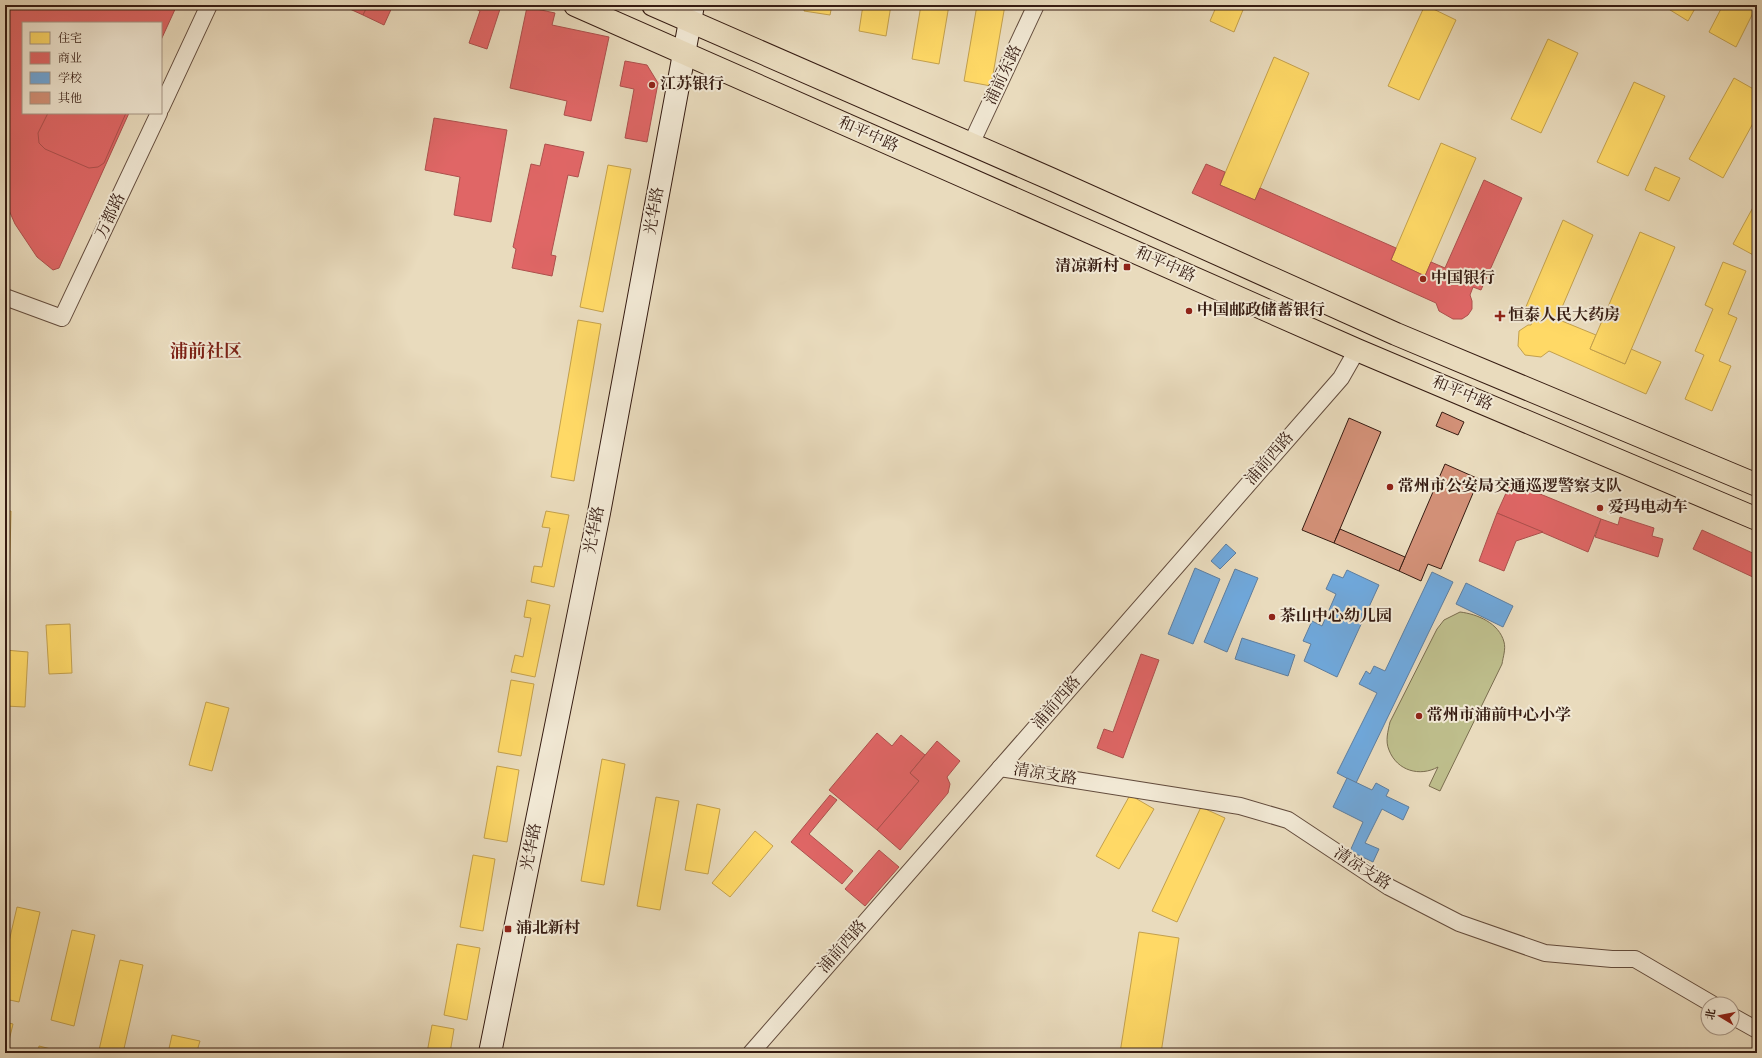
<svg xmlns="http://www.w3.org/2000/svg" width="1762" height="1058" viewBox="0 0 1762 1058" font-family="Vollkorn,'Noto Serif SC',serif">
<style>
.green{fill:#bebe8c;stroke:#7a6d4f}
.homes{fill:#ffd966;stroke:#c3a04d}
.shops{fill:#e06666;stroke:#ad504d}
.schools{fill:#6fa8dc;stroke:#5e7e9f}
.building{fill:#d39178;stroke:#361c12}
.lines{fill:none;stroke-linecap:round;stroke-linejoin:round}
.minor-casing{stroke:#634c3d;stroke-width:18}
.secondary-casing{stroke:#361c12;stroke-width:24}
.primary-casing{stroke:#361c12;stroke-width:24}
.minor{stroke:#f1e8d4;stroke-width:16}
.secondary{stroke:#f1e8d4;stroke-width:22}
.primary{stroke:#e9dbbd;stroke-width:22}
.poi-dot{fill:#8f2418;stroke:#f1e8d4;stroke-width:1.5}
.labels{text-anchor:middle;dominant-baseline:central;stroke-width:4;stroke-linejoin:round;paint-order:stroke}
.street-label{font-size:16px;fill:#361c12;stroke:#f1e8d4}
.poi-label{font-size:16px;font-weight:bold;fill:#361c12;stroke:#f1e8d4;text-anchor:start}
.quarter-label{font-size:18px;font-weight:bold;fill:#7a1f14;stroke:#f1e8d4}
</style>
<rect width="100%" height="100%" fill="#e9dbbd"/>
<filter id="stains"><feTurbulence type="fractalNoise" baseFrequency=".005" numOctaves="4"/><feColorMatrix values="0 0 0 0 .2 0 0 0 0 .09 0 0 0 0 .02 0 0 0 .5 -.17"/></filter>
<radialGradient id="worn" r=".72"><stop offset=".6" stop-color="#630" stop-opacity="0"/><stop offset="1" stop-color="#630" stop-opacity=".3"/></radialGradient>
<!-- green -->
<path class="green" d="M 1460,612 C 1477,614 1499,623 1504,642 C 1506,649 1503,657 1502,664 L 1440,791 L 1429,786 L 1438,767 C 1420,777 1397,771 1389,750 C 1385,741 1388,731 1390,722 L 1437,629 L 1444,620 Z"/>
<!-- homes -->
<g class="homes">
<path d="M 805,5 L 832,5 L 830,15 L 804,11 Z"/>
<path d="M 863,5 L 891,5 L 886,36 L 859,31 Z"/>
<path d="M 921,5 L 949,5 L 939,64 L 912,59 Z"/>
<path d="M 977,5 L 1005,5 L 991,86 L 964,81 Z"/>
<path d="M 1217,5 L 1245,5 L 1234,32 L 1210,21 Z"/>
<path d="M 1425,5 L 1456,20 L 1419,100 L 1388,86 Z"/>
<path d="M 1662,5 L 1697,5 L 1688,21 Z"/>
<path d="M 1723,5 L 1757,5 L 1736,47 L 1709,32 Z"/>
<path d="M 1548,39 L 1578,53 L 1541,133 L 1511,119 Z"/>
<path d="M 1274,57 L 1309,73 L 1255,200 L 1220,185 Z"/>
<path d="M 1734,78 L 1757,91 L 1757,116 L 1723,178 L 1689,159 Z"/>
<path d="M 1634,82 L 1665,96 L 1628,176 L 1597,162 Z"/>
<path d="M 1441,143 L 1476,158 L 1425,276 L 1391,260 Z"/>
<path d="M 608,165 L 631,169 L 603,312 L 580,307 Z"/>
<path d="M 1655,167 L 1680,178 L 1669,201 L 1645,190 Z"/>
<path d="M 1757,200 L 1757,257 L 1733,244 Z"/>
<path d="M 1563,220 L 1593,235 L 1557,319 L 1596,335 L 1590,349 L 1625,364 L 1631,349 L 1661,362 L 1646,394 L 1549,351 L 1541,357 L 1525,355 L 1518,346 L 1519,331 L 1528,325 L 1531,325 L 1533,320 L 1522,316 Z"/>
<path d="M 1640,232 L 1675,247 L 1625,364 L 1590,349 Z"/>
<path d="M 1723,262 L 1746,271 L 1728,314 L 1737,318 L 1719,361 L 1731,366 L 1712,411 L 1685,399 L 1704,355 L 1695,351 L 1713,309 L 1705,305 Z"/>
<path d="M 578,320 L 601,324 L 574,481 L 551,477 Z"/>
<path d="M 5,511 L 11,511 L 8,638 L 5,638 Z"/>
<path d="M 546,511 L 569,515 L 554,587 L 531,582 L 534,566 L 542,567 L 550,528 L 542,527 Z"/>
<path d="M 527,600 L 550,605 L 535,677 L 511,672 L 515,655 L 523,657 L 531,618 L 524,617 Z"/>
<path d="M 70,624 L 72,673 L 49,674 L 46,625 Z"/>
<path d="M 5,650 L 28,652 L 25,707 L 5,706 Z"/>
<path d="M 511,680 L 534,684 L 521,756 L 498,752 Z"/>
<path d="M 206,702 L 229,708 L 212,771 L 189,765 Z"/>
<path d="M 602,759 L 625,764 L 604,885 L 581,881 Z"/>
<path d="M 497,766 L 519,770 L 507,842 L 484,838 Z"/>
<path d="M 1130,795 L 1154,809 L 1119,869 L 1096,856 Z"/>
<path d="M 656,797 L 679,801 L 660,910 L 637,906 Z"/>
<path d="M 697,804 L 720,809 L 708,874 L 685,870 Z"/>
<path d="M 1201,807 L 1225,818 L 1177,922 L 1152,911 Z"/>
<path d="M 755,831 L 773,846 L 730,897 L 712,883 Z"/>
<path d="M 473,855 L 495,859 L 483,931 L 460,927 Z"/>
<path d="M 17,907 L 40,912 L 19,1002 L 5,999 L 5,959 Z"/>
<path d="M 72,930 L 95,935 L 74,1026 L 51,1020 Z"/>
<path d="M 1139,932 L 1179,938 L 1161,1053 L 1120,1053 Z"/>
<path d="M 457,944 L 480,948 L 467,1020 L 444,1015 Z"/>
<path d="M 120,960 L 143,965 L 123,1053 L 112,1053 L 99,1050 Z"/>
<path d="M 5,1022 L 13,1024 L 6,1053 L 5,1053 Z"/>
<path d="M 432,1025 L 454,1029 L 450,1053 L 427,1053 Z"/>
<path d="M 172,1035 L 200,1041 L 197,1051 L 202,1053 L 168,1053 Z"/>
<path d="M 39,1046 L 63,1052 L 63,1053 L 38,1053 Z"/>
</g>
<!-- shops -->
<g class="shops">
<path d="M 5,5 L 177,5 L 161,40 L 161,23 L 23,23 L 23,113 L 129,113 L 59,268 L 53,270 L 37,257 L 15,224 L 8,208 L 5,209 Z"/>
<path d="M 341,5 L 368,5 L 363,15 Z"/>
<path d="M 368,5 L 393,5 L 384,25 L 363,15 Z"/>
<path d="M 468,5 L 501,6 L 487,49 L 469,43 L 480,11 Z"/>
<path d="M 527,7 L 555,13 L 552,25 L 609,37 L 591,121 L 564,115 L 567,101 L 510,88 Z"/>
<path d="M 625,61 L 647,65 L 658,83 L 647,142 L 625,138 L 634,89 L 620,86 Z"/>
<path d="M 48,113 L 126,113 L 104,163 L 98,167 L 89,168 L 45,149 L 39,143 L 38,133 Z"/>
<path d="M 434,118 L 507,130 L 491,222 L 454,215 L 460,177 L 425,170 Z"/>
<path d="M 545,144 L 584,152 L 578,177 L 568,175 L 551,255 L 556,256 L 552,276 L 512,268 L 516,249 L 513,247 L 531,164 L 540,166 Z"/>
<path d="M 1206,164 L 1225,172 L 1220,185 L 1255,200 L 1260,188 L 1396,248 L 1391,260 L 1425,276 L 1431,262 L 1445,268 L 1484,180 L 1522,198 L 1481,290 L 1473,287 L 1470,295 L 1472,301 L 1472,309 L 1468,315 L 1462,319 L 1453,319 L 1439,311 L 1436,303 L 1192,193 Z"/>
<path d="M 1511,482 L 1601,519 L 1588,552 L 1497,513 Z"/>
<path d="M 1497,513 L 1543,532 L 1516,541 L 1504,571 L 1479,561 Z"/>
<path d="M 1620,517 L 1654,528 L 1652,536 L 1663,539 L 1658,557 L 1595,537 L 1601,519 L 1618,525 Z"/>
<path d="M 1702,530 L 1757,555 L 1757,579 L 1693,549 Z"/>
<path d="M 1141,654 L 1159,660 L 1123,758 L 1097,748 L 1104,729 L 1113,732 Z"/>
<path d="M 877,733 L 892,746 L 901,735 L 925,755 L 910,773 L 919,781 L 877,830 L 829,790 Z"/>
<path d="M 937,741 L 960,761 L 947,777 L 950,784 L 948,793 L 900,850 L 877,830 L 919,781 L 910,773 Z"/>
<path d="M 830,795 L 837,800 L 809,834 L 853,871 L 842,884 L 791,842 Z"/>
<path d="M 879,850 L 899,867 L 865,906 L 845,889 Z"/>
</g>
<!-- schools -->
<g class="schools">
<path d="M 1226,544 L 1236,553 L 1220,569 L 1211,561 Z"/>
<path d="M 1195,568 L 1220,579 L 1193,644 L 1168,634 Z"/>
<path d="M 1235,569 L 1258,578 L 1227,652 L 1204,642 Z"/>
<path d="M 1347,570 L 1379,585 L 1337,677 L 1304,661 L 1311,644 L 1303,641 L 1312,621 L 1322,626 L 1336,594 L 1326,589 L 1333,574 L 1343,578 Z"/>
<path d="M 1432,572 L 1453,582 L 1356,783 L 1337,773 L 1377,693 L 1359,684 L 1366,671 L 1370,674 L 1374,666 L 1385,671 Z"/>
<path d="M 1466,583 L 1513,606 L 1503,627 L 1456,604 Z"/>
<path d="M 1242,638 L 1295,655 L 1288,676 L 1235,659 Z"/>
<path d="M 1347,778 L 1372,790 L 1376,783 L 1389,790 L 1386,796 L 1409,807 L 1403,820 L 1382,809 L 1365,843 L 1379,849 L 1373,862 L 1350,851 L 1363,822 L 1333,807 Z"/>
</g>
<!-- building -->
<g class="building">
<path d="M 1442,412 L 1464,422 L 1458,435 L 1436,426 Z"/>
<path d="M 1349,418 L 1381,432 L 1334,543 L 1302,530 Z"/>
<path d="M 1445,464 L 1479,479 L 1441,569 L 1428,564 L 1421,581 L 1399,571 Z"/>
<path d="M 1340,529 L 1405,557 L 1399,571 L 1334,543 Z"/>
</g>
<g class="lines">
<!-- minor casing -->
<g class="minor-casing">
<g id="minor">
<path d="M 161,108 L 209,5"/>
<path d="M 971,144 L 1036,5"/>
<path d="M 5,297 L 62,318 L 159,113"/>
<path d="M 1000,768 L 1240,806 L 1288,820 L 1389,887 L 1459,923 L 1545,953 L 1612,959 L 1635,959 L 1712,1004"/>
<path d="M 1732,1016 L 1757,1030"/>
<path d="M 751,1053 L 1341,378 L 1357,350"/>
</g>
</g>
<!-- secondary casing -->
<g class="secondary-casing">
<path id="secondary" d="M 490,1053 L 599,513 L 693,5"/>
</g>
<!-- primary casing -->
<g class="primary-casing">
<g id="primary">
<path d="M 575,5 L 1357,350 L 1757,519"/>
<path d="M 653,5 L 1051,179 L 1396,334 L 1757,485"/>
</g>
</g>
<!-- minor -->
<use href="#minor" class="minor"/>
<!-- secondary -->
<use href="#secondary" class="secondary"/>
<!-- primary -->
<use href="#primary" class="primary"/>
</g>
<!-- markers -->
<g class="poi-dot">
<circle cx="652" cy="85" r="4"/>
<rect x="1123" y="263" width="8" height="8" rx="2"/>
<circle cx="1423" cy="279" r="4"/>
<circle cx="1189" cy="311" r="4"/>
<path d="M1498 310h4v4h4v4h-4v4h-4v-4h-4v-4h4z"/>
<circle cx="1390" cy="487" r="4"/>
<circle cx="1600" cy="508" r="4"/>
<circle cx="1272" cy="617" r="4"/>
<circle cx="1419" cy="716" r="4"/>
<rect x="504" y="925" width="8" height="8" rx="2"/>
</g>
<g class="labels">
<!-- street labels -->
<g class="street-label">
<text transform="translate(1004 75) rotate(-65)">浦前东路</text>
<text transform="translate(868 135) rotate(24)">和平中路</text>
<text transform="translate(655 211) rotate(-80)">光华路</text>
<text transform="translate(111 216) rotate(-65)">万都路</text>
<text transform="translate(1165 265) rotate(24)">和平中路</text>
<text transform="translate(1462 394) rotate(23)">和平中路</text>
<text transform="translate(1270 459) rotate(-49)">浦前西路</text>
<text transform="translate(595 530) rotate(-79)">光华路</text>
<text transform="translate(1057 703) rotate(-49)">浦前西路</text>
<text transform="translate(1045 775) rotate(9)">清凉支路</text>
<text transform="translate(532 847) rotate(-79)">光华路</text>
<text transform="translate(1362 869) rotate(33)">清凉支路</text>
<text transform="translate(843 947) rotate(-49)">浦前西路</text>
</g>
<!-- poi labels -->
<g class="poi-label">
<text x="660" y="85">江苏银行</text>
<text x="1119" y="267" text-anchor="end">清凉新村</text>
<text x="1431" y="279">中国银行</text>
<text x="1197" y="311">中国邮政储蓄银行</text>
<text x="1508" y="316">恒泰人民大药房</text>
<text x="1398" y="487">常州市公安局交通巡逻警察支队</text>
<text x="1608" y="508">爱玛电动车</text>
<text x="1280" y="617">茶山中心幼儿园</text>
<text x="1427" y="716">常州市浦前中心小学</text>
<text x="516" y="929">浦北新村</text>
</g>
<!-- quarter labels -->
<g class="quarter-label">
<text x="206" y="352">浦前社区</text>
</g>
</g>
<!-- margin -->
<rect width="1762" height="1058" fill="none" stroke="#e9dbbd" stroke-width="20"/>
<rect x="6" y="6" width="1750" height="1046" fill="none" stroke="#361c12" stroke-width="2"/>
<rect x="10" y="10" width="1742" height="1038" fill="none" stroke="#361c12"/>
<!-- legend -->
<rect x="22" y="22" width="140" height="92" fill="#f1e8d4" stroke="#a69686"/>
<rect x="30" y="32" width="20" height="12" fill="#ffd966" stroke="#a69686"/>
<text x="58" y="42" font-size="12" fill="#361c12">住宅</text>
<rect x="30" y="52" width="20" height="12" fill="#e06666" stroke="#a69686"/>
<text x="58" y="62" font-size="12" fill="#361c12">商业</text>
<rect x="30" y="72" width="20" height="12" fill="#6fa8dc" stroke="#a69686"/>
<text x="58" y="82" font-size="12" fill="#361c12">学校</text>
<rect x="30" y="92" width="20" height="12" fill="#d39178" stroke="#a69686"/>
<text x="58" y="102" font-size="12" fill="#361c12">其他</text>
<!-- north arrow -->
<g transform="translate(1720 1016) rotate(280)"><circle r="19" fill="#f1e8d4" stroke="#a69686"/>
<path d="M0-3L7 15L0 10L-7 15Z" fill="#8f2418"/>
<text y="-6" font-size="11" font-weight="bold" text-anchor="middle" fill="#361c12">北</text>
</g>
<rect width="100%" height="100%" filter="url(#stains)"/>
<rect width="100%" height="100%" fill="url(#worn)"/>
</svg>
